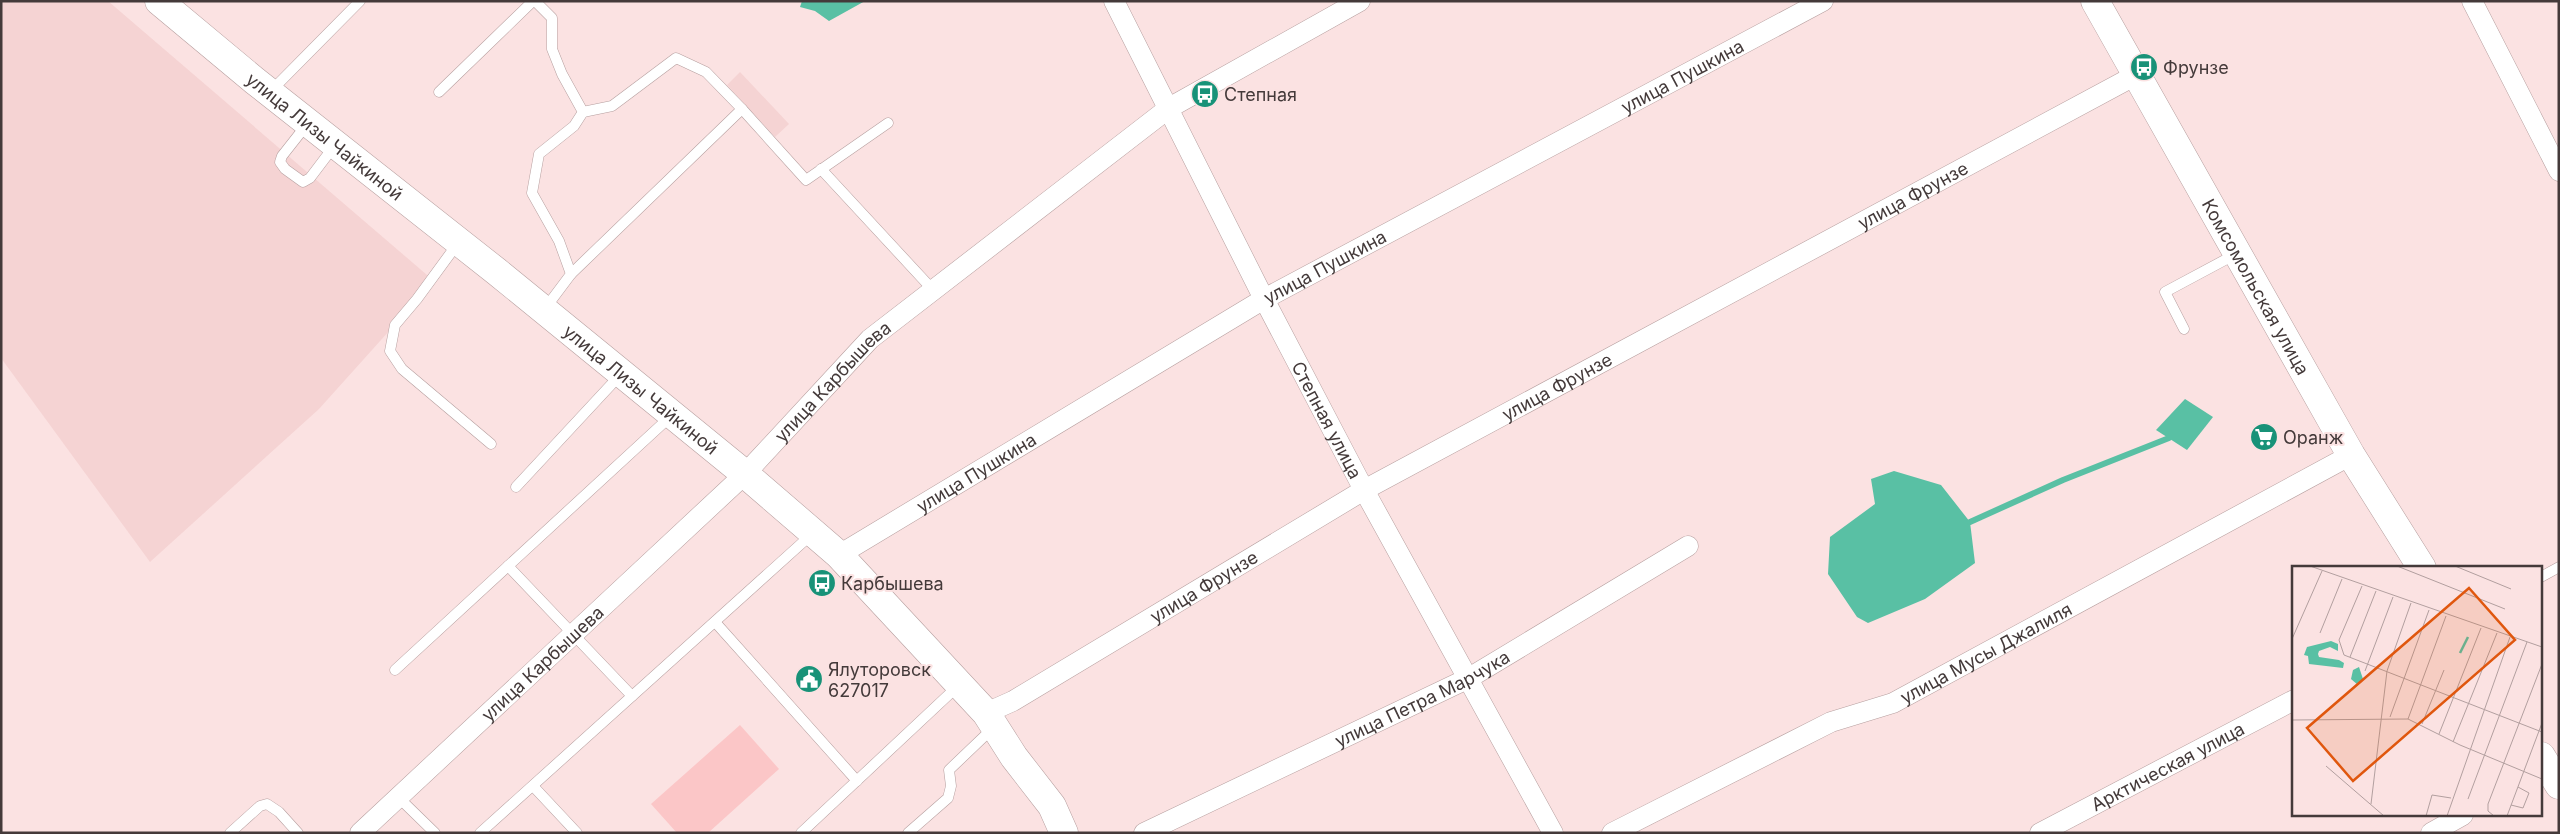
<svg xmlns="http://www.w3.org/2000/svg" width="2560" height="834" viewBox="0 0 2560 834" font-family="Inter,sans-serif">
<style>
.built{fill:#f5d3d3}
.green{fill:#fbc6c7}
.water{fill:#59c0a4}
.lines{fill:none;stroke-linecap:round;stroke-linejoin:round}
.stream{stroke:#59c0a4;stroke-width:6}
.lane-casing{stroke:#b69f9f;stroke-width:11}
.street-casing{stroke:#b69f9f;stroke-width:21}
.secondary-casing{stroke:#b69f9f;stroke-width:29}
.lane{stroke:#fff;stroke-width:10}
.street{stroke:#fff;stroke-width:20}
.secondary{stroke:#fff;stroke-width:28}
.labels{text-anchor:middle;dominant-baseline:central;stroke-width:4;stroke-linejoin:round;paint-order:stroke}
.poi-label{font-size:18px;fill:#443a3a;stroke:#fbe2e2;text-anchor:start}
.street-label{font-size:18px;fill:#443a3a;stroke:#fbe2e2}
.inset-river{fill:none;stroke:#59c0a4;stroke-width:2.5}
.inset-road{fill:none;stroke:#b29f9f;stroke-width:1}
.view{fill:#e0570e;fill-opacity:0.15;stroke:#e0570e;stroke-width:2.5}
.inset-edge{fill:none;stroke:#443a3a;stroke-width:2.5}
</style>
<rect width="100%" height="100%" fill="#fbe2e2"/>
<!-- built -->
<g class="built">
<path d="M 1,1 L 108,1 L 434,281 L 319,409 L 150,562 L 1,358 Z"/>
<path d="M 740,72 L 789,124 L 775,137 L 727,85 Z"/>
</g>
<!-- green -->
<path class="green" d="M 740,725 L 779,769 L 708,833 L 677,833 L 651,804 Z"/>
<!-- water -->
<g class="water">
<path d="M 802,1 L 865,1 L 829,21 L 815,11 L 800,7 Z"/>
<path d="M 2185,399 L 2213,417 L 2187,450 L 2156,430 Z"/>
<path d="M 1894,471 L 1941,485 L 1970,522 L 1975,563 L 1925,599 L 1868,623 L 1857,617 L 1828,574 L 1830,537 L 1875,504 L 1871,479 Z"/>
</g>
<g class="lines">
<!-- stream -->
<path class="stream" d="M 1970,522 L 2063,480 L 2169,438"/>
<!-- lane casing -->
<g class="lane-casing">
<g id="lane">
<path d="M 535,1 L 552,18 L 552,49 L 562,74 L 583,112 L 574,126 L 539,154 L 532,193 L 559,241 L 571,274 L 544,310"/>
<path d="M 270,92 L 360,1"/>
<path d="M 439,92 L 533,1"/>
<path d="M 742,109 L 806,180 L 888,123"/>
<path d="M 308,123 L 282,156 L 280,162 L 285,169 L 303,182 L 310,178 L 335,145"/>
<path d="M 821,169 L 933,290"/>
<path d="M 458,243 L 417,299 L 395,325 L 390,351 L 402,369 L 491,444"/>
<path d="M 571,274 L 742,109 L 706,72 L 676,58 L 612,106 L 583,112"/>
<path d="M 2184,329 L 2165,292 L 2236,254"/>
<path d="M 516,487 L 621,374"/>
<path d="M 2541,577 L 2559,567"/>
<path d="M 715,622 L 857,781"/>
<path d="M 395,670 L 508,566"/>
<path d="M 632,696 L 508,566 L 671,416"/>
<path d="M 533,786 L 577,833"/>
<path d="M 398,797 L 435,833"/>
<path d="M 230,833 L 260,806 L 267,804 L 279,812 L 298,833"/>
<path d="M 480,833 L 812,534"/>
<path d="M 801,833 L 959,685"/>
<path d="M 908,833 L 948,798 L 951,786 L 949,770 L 994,727"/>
</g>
</g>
<!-- street casing -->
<g class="street-casing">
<g id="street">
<path id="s1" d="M 1114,1 L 1264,299 L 1364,490 L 1553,833"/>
<path d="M 2472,1 L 2559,171"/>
<path id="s2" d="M 839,555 L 1264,299 L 1823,1"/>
<path id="s3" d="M 986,713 L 1013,701 L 1364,490 L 2136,75"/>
<path id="s4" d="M 360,833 L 745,474 L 870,339 L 1169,108 L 1360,1"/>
<path id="s5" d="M 1144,833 L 1469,678 L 1688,546"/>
<path id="s6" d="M 1612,833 L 1831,722 L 1893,703 L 2351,455"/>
<path id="s7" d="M 2040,833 L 2294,700"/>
<path d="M 2431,833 L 2463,815"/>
</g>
</g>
<!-- secondary casing -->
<g class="secondary-casing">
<g id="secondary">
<path id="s8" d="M 159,1 L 255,81 L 496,271 L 745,474 L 839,555 L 986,713 L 1014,757 L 1052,806 L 1064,833"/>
<path id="s9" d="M 2095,1 L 2351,455 L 2422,568"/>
<path d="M 2541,756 L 2559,785"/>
</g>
</g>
<!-- lane -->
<use href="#lane" class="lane"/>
<!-- street -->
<use href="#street" class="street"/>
<!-- secondary -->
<use href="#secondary" class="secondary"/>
</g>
<!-- icons -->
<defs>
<g id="bus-disc" transform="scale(1.4375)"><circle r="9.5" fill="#189278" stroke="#fbe2e2"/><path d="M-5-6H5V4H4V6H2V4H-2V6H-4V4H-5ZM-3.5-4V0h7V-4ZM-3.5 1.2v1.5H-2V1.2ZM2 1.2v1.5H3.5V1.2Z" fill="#fff"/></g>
<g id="supermarket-disc" transform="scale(1.4375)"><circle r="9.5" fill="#189278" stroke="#fbe2e2"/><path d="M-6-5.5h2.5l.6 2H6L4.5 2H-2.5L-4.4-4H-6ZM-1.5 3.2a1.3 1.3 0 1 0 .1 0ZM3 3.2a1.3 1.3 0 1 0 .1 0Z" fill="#fff"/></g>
<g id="civic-disc" transform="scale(1.4375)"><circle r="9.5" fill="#189278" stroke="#fbe2e2"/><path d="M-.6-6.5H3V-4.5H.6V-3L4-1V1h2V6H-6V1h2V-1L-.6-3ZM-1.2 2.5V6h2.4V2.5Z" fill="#fff"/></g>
</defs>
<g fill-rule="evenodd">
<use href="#bus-disc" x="2144" y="67"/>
<use href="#bus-disc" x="1205" y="94"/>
<use href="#supermarket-disc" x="2264" y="437"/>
<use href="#bus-disc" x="822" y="583"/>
<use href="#civic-disc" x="809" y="679"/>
</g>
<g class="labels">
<!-- poi labels -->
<g class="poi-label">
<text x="2163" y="67">Фрунзе</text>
<text x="1224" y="94">Степная</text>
<text x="2283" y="437">Оранж</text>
<text x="841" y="583">Карбышева</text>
<text x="828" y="669">Ялуторовск<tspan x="828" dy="21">627017</tspan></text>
</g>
<!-- street labels -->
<g class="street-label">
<text stroke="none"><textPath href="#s2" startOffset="970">улица Пушкина</textPath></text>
<text stroke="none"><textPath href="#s8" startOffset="214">улица Лизы Чайкиной</textPath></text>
<text stroke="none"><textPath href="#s3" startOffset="1062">улица Фрунзе</textPath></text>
<text stroke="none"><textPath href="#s2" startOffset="565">улица Пушкина</textPath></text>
<text stroke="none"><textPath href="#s9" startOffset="328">Комсомольская улица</textPath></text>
<text stroke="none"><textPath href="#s4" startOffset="654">улица Карбышева</textPath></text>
<text stroke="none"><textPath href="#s3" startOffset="658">улица Фрунзе</textPath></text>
<text stroke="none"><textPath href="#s8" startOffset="619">улица Лизы Чайкиной</textPath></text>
<text stroke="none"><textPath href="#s1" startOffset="470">Степная улица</textPath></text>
<text stroke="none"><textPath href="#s2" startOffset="160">улица Пушкина</textPath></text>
<text stroke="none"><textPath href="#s3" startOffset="252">улица Фрунзе</textPath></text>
<text stroke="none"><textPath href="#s6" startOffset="416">улица Мусы Джалиля</textPath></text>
<text stroke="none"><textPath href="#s4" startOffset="249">улица Карбышева</textPath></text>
<text stroke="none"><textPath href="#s5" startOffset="309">улица Петра Марчука</textPath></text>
<text stroke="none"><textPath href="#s7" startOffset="144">Арктическая улица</textPath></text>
</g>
</g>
<!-- overview -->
<g transform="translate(2292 566)">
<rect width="250" height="250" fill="#fbe2e2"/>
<path d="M 39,75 L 46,78 L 46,85 L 38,81 L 27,85 L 26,88 L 27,91 L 47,94 L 52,97 L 51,102 L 17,98 L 16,90 L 12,89 L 15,81 ZM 67,101 L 71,113 L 66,119 L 59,113 L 61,104 Z" fill="#59c0a4"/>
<path class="inset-river" d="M 168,87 L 176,71"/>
<path class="inset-road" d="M 18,0 L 250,81M 105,0 L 213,43M 163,0 L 219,23M 70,20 L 47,74 L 52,89 L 250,166M 28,67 L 50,13M 0,73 L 30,5M 58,91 L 84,25M 73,105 L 101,31M 98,151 L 137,44M 116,153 L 154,50M 0,154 L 116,153 L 168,179 L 250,213M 130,158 L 152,104M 147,168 L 189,62M 161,176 L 205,67M 34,200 L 92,250M 176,233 L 235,76M 79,238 L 95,105 L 119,37M 219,239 L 231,242 L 237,227 L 226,221M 134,250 L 140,229 L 159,232M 155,250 L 218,71M 202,250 L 196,245 L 196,238 L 250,98M 215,250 L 250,157"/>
<path class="view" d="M 177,22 L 223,74 L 61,215 L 15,162 Z"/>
<rect width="250" height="250" class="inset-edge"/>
</g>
<!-- border -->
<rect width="2560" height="834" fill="none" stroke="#443a3a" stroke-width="5"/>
</svg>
